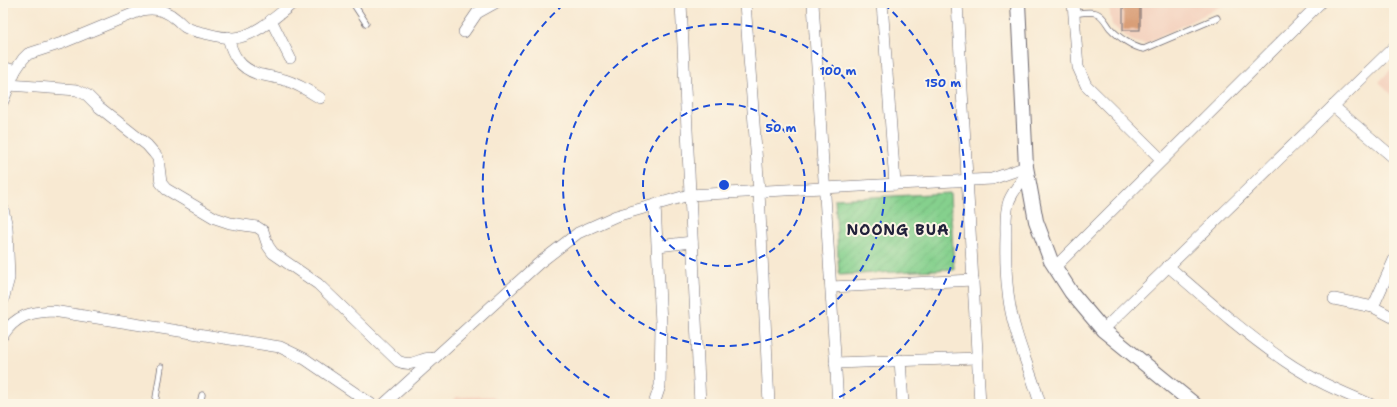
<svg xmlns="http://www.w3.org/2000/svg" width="1397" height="407" viewBox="0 0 1397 407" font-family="'Shantell Sans',sans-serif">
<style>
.built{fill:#f4d3c0}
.garden{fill:url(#garden-furrows);stroke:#547964}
.building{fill:#d99e77}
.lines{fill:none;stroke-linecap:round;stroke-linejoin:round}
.service-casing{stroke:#6d6870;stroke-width:7}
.minor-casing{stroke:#6d6870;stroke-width:12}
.tertiary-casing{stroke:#6d6870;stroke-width:16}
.service{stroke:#fff;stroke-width:5.5}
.minor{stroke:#fff;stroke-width:11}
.tertiary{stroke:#fff;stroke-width:14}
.ring{fill:none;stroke:#1d4ed8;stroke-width:2;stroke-dasharray:7 5}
.labels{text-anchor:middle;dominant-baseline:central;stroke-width:4;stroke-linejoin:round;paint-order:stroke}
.district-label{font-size:15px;font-weight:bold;letter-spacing:1px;fill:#22223b;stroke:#fcf5e5}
.centre{fill:#1d4ed8;stroke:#fcf5e5;stroke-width:2}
.ring-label{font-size:12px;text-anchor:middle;font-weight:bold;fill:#1d4ed8;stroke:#fcf5e5;stroke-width:4;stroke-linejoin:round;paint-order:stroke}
</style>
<defs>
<pattern id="garden-furrows" width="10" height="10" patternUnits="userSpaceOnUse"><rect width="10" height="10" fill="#85d08d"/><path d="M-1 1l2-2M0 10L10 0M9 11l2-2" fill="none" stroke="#73b27b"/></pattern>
</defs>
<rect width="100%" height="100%" fill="#fcf5e5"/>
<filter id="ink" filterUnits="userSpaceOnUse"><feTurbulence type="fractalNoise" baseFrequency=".025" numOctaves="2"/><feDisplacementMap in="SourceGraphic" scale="8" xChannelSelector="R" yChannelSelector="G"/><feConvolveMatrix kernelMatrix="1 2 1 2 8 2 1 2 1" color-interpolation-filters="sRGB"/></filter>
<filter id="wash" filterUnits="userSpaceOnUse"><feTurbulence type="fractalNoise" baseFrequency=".012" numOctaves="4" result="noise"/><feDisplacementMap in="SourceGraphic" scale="16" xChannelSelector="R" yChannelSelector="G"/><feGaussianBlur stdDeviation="0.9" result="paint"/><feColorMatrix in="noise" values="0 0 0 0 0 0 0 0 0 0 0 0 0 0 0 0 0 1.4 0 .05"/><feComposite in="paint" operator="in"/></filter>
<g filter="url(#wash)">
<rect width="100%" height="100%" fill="#f8e9d2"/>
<!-- built -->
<g class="built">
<path d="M 1108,3 L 1228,3 L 1145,44 L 1138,43 L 1131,40 L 1112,25 Z"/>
<path d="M 1394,66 L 1394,97 L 1379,82 Z"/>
<path d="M 493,396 L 502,404 L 449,404 L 456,397 Z"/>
</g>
<!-- garden -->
<path class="garden" d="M 950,193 L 954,269 L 839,275 L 835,199 Z"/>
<g id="blocks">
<!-- building -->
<rect class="building" x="1123" y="3" width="17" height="27"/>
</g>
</g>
<g filter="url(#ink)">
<use href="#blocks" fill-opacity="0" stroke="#6d6870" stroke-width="1"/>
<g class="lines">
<!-- service casing -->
<g class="service-casing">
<g id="service">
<path d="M 353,3 L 366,23"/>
<path d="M 1074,14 C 1080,13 1089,11 1096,13 C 1103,15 1106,23 1110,28 C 1118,37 1134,48 1144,49 L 1217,18"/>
<path d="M 155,404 L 161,367"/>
<path d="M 200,404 L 202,395"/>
</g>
</g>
<!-- minor casing -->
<g class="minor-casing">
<g id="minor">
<path d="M 681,3 L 700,404"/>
<path d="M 745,3 L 759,191 L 769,404"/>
<path d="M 813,3 L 838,404"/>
<path d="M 882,3 L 895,184"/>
<path d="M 957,3 L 980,404"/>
<path d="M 1073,3 L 1078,67 L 1086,85 L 1162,160"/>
<path d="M 271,20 L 290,58"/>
<path d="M 464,32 L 477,13 L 495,3"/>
<path d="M 228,37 C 232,54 239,68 258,74 C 266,76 276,77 285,80 C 298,84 309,91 320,98"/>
<path d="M 3,67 L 15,71"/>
<path d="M 9,85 L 77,90 L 87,95 L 99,107 L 147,145 L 154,153 L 158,158 L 161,183 L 166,189 L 215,218 L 230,223 L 257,227 L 263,231 L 268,246 L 273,253 L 318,284 L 398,361 C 415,369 421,355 433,359"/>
<path d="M 3,101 L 15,71 L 23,59 L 28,54 L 62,43 L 142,10 C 155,7 166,10 176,19 C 179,21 182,25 185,27 C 192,31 200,32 208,34 C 216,36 225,38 233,38 C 253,38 278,15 293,3"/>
<path d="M 1333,106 L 1394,158"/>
<path d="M 1027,173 C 1021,182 1013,191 1009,201 C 1005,212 1006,224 1006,235 C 1005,266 1006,298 1015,328 C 1022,354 1033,378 1040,404"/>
<path d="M 3,209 L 7,227 L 9,278 L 3,300"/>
<path d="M 658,246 L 692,242"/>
<path d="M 1168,266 C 1206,299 1243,332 1285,361 C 1311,379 1341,392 1370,404"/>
<path d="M 1055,267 L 1320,3"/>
<path d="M 831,287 L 973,280"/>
<path d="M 1334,299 L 1373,307 L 1394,318"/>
<path d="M 1373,307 L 1394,260"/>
<path d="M 1103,330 L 1394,47"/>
<path d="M 3,335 C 16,315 31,312 53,311 L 280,347 L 305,359 L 371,404"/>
<path d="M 900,360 L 903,404"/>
<path d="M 835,363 L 977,358"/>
<path d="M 384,404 L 538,264 L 578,233 L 616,216 L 689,195 L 992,179 L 1026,167"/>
<path d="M 654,404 L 660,386 L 661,323 L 655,205"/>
</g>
</g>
<!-- tertiary casing -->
<g class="tertiary-casing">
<path id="tertiary" d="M 1018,3 L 1026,167 L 1036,221 L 1051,261 L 1071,292 L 1103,330 L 1194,404"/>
</g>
<!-- service -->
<use href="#service" class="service"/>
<!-- minor -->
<use href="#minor" class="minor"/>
<!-- tertiary -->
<use href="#tertiary" class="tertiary"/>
</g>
</g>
<!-- distance rings -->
<g class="ring">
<circle cx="724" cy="185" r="81"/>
<circle cx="724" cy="185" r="161"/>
<path d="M620 403A242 242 0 0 1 564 4M884 4A242 242 0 0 1 828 403"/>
</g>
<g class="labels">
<!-- district labels -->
<g class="district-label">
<text x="898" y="230">NOONG BUA</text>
</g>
</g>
<circle cx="724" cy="185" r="6" class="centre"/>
<g class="ring-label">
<text x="838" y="75">100 m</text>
<text x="943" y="87">150 m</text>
<text x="781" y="132">50 m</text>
</g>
<!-- margin -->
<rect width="1397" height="407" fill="none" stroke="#fcf5e5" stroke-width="16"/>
</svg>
